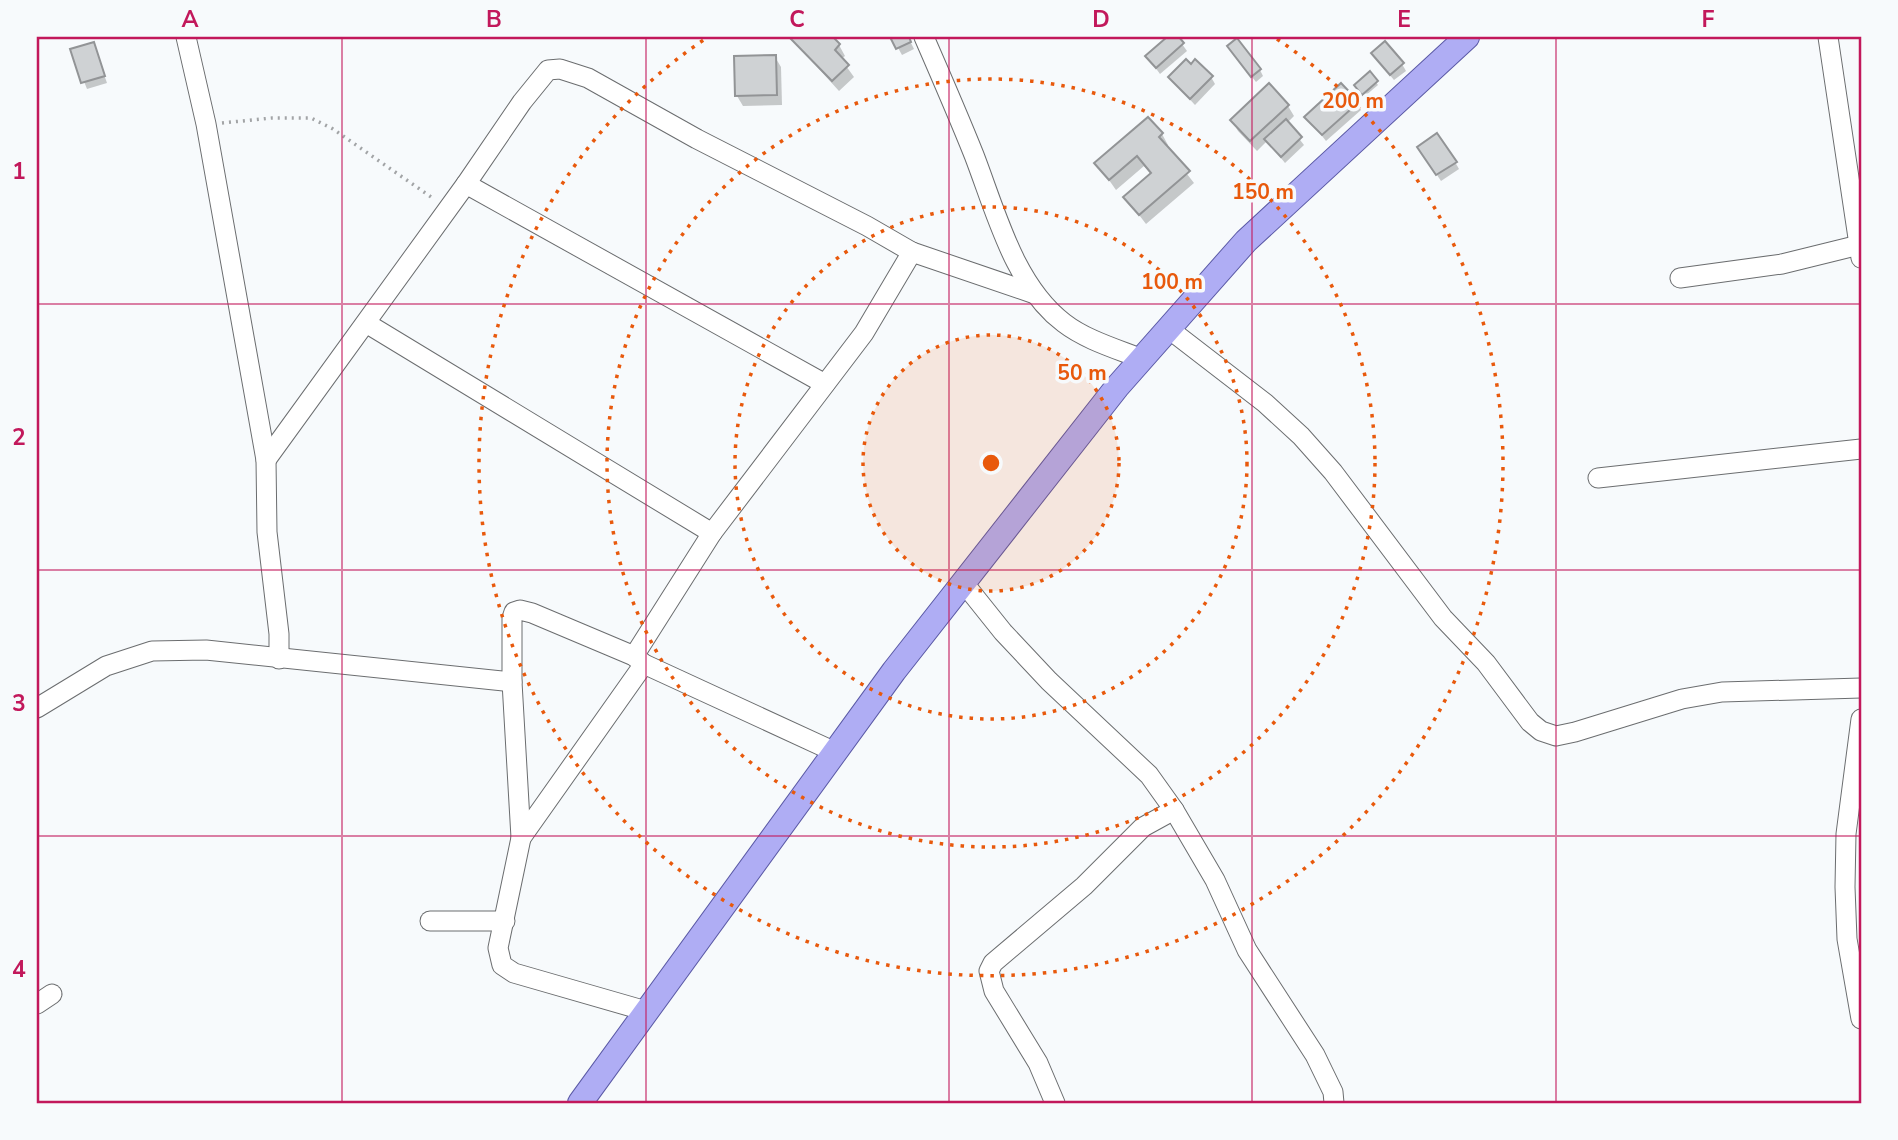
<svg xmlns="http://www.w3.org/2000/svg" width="1898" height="1140" viewBox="0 0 1898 1140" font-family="'Nunito Sans',sans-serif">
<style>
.shadow{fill:#0003}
.building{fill:#cfd2d4;stroke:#929496;stroke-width:2}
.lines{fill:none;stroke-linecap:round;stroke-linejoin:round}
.minor-casing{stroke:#6b6d6f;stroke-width:21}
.major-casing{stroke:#5a59a5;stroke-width:26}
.path{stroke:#a2a4a6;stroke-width:3.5;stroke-dasharray:2 5;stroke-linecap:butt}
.minor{stroke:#fff;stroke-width:19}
.major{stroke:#afadf4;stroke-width:24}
.grid{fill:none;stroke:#c2185b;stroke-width:2;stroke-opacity:0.55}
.ring{fill:none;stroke:#e8590c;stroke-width:3.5;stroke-dasharray:3.5 7}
.centre{fill:#e8590c;stroke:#f7fafc;stroke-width:3.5}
.ring-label{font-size:21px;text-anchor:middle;font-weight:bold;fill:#e8590c;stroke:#f7fafc;stroke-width:7;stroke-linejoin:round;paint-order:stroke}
.neatline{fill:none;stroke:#c2185b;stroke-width:2.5}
.grid-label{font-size:23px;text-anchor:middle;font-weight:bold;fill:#c2185b}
</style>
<rect width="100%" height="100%" fill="#f7fafc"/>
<!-- shadow -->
<g class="shadow">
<path d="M 790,37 L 831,37 L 839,45 L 845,56 L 841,59 L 854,77 L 839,91 Z"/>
<path d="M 892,37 L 908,37 L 914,49 L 902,55 Z"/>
<path d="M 1169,37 L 1177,37 L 1187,51 L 1160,74 L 1147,56 Z"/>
<path d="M 93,44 L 107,83 L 87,89 L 72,51 Z"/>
<path d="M 1233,53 L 1260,70 L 1263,76 L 1256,82 Z"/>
<path d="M 775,57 L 781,67 L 782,105 L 743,106 L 737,96 Z"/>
<path d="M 1377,60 L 1402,64 L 1406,71 L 1394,80 Z"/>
<path d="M 1370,74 L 1378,85 L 1365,96 L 1358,88 Z"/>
<path d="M 1211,77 L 1215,84 L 1195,105 L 1170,78 Z"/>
<path d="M 1357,103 L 1361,110 L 1326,141 L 1307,117 Z"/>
<path d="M 1288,106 L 1294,116 L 1287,123 L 1304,145 L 1285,163 L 1267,141 L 1257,151 L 1238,131 L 1232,120 Z"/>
<path d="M 1162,134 L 1168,145 L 1166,147 L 1194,183 L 1146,224 L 1126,198 L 1152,175 L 1144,166 L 1116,190 L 1097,163 Z"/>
<path d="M 1423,154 L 1455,162 L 1459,169 L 1441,181 Z"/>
</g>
<!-- building -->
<g class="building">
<path d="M 789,37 L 833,37 L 840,44 L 835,50 L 849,65 L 832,81 Z"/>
<path d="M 890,37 L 909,37 L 911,42 L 896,49 Z"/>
<path d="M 1167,37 L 1179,37 L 1184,43 L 1156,68 L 1145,56 Z"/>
<path d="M 1237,38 L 1261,69 L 1251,77 L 1227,46 Z"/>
<path d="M 1385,41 L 1404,63 L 1390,75 L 1371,53 Z"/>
<path d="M 94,42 L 105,76 L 81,83 L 70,49 Z"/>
<path d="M 776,55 L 777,95 L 735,96 L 734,56 Z"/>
<path d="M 1186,59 L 1191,64 L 1195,59 L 1213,76 L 1190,99 L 1168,77 Z"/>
<path d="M 1370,71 L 1378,81 L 1362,95 L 1354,85 Z"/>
<path d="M 1269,83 L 1289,105 L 1250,141 L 1230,120 Z"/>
<path d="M 1341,83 L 1359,102 L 1322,135 L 1304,117 Z"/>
<path d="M 1148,117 L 1163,133 L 1159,137 L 1190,171 L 1139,215 L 1123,197 L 1151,173 L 1137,156 L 1109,180 L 1094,163 Z"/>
<path d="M 1286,119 L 1302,137 L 1281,157 L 1264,139 Z"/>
<path d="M 1437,133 L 1457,162 L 1436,175 L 1417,147 Z"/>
</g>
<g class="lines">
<!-- minor casing -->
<g class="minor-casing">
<g id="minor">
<path d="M 186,37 L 206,124 L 266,460 L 267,532 L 279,634 L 279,659"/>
<path d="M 924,37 C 941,76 958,115 974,155 C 996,212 1014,285 1064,323 C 1086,340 1117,349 1142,359"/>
<path d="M 1828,37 L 1861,258"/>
<path d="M 466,184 L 522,102 L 548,70 L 560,69 L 588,78 L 697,139 L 867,226 L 912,252 L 1035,294"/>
<path d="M 1680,278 L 1782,264 L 1859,245"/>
<path d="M 366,323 L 712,533"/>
<path d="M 1169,329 L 1265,403 L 1301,436 L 1333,472 L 1443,618 L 1486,663 L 1530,722 L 1541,731 L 1556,736 L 1575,732 L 1682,699 L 1722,692 L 1861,688"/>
<path d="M 266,460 L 466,184 L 825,384"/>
<path d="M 1598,478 L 1861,449"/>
<path d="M 963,582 L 1003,632 L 1049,681 L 1149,775 L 1174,810 L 1215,880 L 1247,950 L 1315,1055 L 1333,1092 L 1334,1103"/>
<path d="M 634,656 L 712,533 L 864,333 L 912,252"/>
<path d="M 37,708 L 106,666 L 152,651 L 206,650 L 512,682"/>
<path d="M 1861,719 L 1846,834 L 1845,887 L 1847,939 L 1861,1019"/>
<path d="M 521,838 L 644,664"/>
<path d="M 430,921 L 505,921"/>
<path d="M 37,1004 L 52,994"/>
<path d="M 646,1011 L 514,973 L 502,965 L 498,948 L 521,838 L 512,682 L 512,618 L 514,612 L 520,610 L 532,613 L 634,656 L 644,664 L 835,752"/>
<path d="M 1055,1103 L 1038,1063 L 994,991 L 989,971 L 993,963 L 1084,886 L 1143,827 L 1174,810"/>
</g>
</g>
<!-- major casing -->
<g class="major-casing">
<path id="major" d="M 580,1103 L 894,671 L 1117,387 L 1246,241 L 1467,37"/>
</g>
<!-- path -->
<path class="path" d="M 222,123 L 272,118 L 311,118 L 333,129 L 434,199"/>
<!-- minor -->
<use href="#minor" class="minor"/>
<!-- major -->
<use href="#major" class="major"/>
</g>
<!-- grid -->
<path class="grid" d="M 342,37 L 342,1103M 646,37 L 646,1103M 949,37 L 949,1103M 1252,37 L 1252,1103M 1556,37 L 1556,1103M 37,304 L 1861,304M 37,570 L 1861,570M 37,836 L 1861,836"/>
<!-- distance rings -->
<circle cx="991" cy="463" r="128" fill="#e8590c" fill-opacity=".12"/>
<g class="ring">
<circle cx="991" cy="463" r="128"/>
<circle cx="991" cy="463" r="256"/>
<circle cx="991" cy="463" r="384"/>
<path d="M1277 39A512 512 0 1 1 705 39"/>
</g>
<circle cx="991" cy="463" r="10" class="centre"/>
<g class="ring-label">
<text x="1353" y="108">200 m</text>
<text x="1263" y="199">150 m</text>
<text x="1172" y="289">100 m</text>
<text x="1082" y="380">50 m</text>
</g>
<!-- border -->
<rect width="1898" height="1140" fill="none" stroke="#f7fafc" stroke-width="77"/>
<rect x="38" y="38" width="1822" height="1064" class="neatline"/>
<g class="grid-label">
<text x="190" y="27">A</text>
<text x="494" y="27">B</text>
<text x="797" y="27">C</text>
<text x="1101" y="27">D</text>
<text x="1404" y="27">E</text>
<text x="1708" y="27">F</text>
<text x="19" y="179">1</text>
<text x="19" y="445">2</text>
<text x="19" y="711">3</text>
<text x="19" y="977">4</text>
</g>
</svg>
